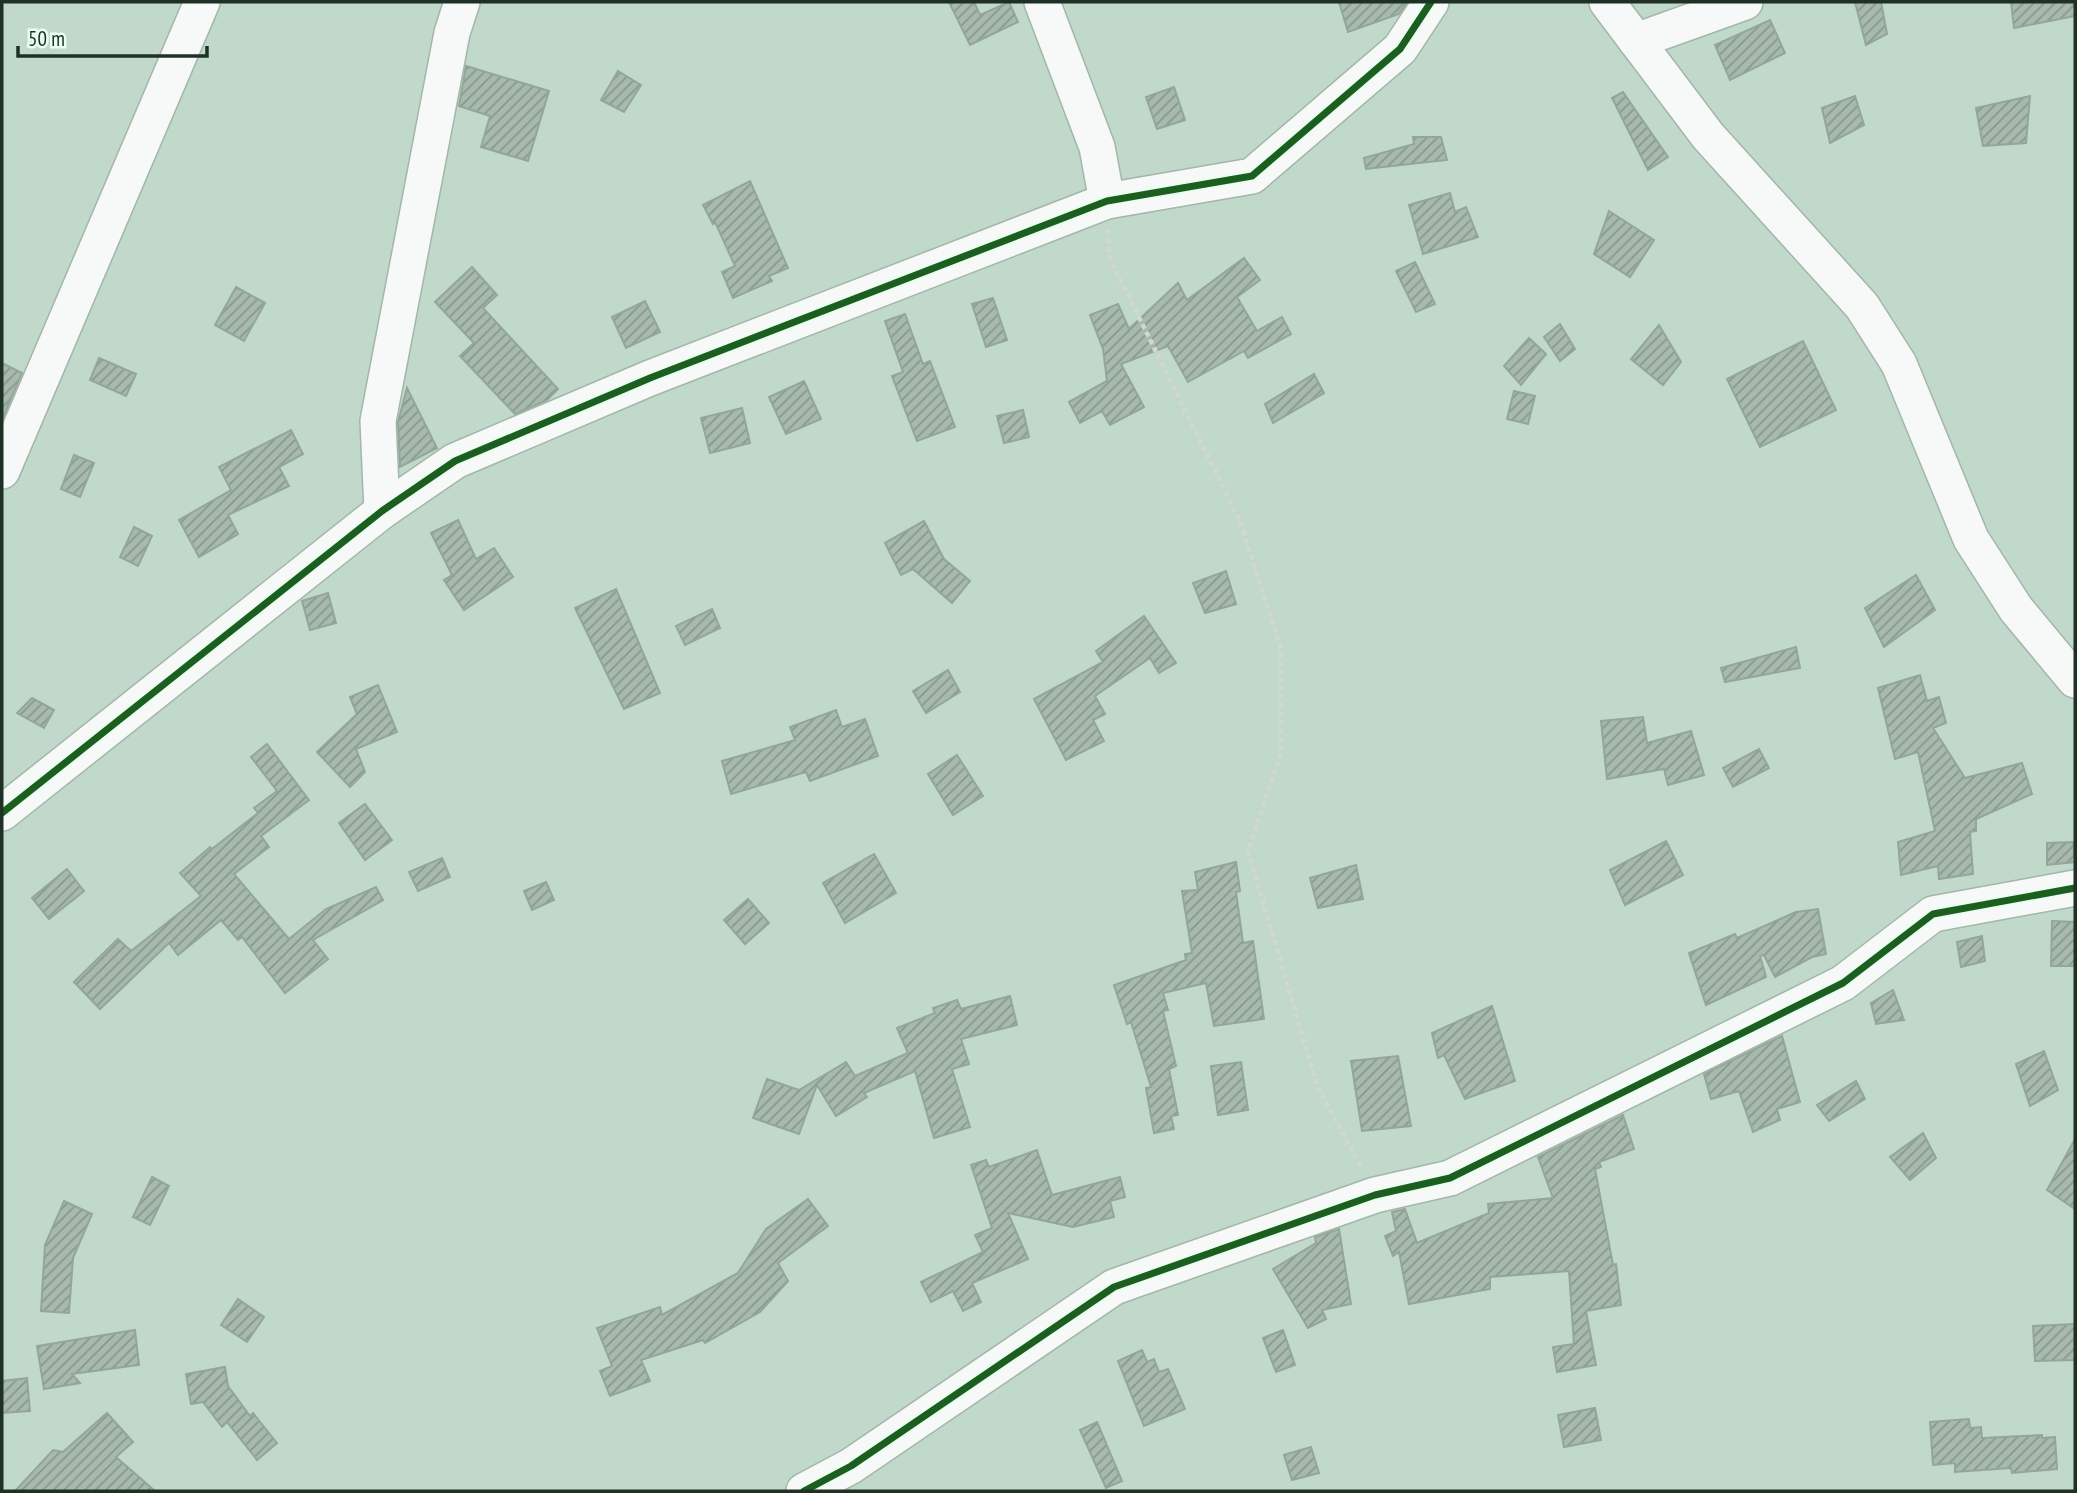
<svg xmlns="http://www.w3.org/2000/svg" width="2077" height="1493" viewBox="0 0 2077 1493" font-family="'PT Sans Narrow',sans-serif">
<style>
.building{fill:url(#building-hatch);stroke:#93a69a;stroke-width:2}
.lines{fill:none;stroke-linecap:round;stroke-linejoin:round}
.minor-casing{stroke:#a3b6aa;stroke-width:38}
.path{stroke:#d1d8d3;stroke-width:4.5;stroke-dasharray:5 3.5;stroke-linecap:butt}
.minor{stroke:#f6f9f7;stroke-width:35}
.cycleway-casing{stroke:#e8feef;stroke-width:11}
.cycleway{stroke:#1b5e20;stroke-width:7}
</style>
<defs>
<pattern id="building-hatch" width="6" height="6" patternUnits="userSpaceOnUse" patternTransform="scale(1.75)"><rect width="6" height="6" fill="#a7baad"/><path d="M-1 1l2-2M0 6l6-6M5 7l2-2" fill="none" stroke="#87988d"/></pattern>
</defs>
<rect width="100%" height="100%" fill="#c1d9ca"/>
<!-- building -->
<g class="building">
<path d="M 949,2 L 974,2 L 980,15 L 1009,2 L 1018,22 L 970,45 Z"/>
<path d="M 1339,2 L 1407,2 L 1399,14 L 1348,32 Z"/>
<path d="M 1855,2 L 1881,2 L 1887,34 L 1866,45 Z"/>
<path d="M 2011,2 L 2075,2 L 2075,16 L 2014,28 Z"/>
<path d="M 1770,20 L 1785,53 L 1730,80 L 1715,45 Z"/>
<path d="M 466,66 L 549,91 L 528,161 L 481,147 L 490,116 L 459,106 Z"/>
<path d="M 618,71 L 641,85 L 624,112 L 601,100 Z"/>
<path d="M 1174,87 L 1185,120 L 1157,129 L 1146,97 Z"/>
<path d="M 1623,92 L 1668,157 L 1648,170 L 1612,98 Z"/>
<path d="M 1855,96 L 1864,125 L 1830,143 L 1822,108 Z"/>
<path d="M 2030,96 L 2026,143 L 1983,146 L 1976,108 Z"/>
<path d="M 1413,137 L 1441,137 L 1447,160 L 1366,169 L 1364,158 L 1414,144 Z"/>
<path d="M 750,181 L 788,268 L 769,276 L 772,281 L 733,298 L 722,272 L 735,266 L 715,222 L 713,224 L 703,205 Z"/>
<path d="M 1450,193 L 1455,212 L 1466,207 L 1478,237 L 1423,254 L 1409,205 Z"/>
<path d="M 1609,211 L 1654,240 L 1630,277 L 1594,254 Z"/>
<path d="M 1244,258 L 1260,280 L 1237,297 L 1257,331 L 1282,317 L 1291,334 L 1248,358 L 1244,351 L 1188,382 L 1168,346 L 1121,364 L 1144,407 L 1110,425 L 1102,411 L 1080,423 L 1069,402 L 1107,381 L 1103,349 L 1090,315 L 1118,304 L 1129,329 L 1178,283 L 1187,300 Z"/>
<path d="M 1415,262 L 1435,304 L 1416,312 L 1396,271 Z"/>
<path d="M 472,267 L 497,295 L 483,308 L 558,389 L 547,400 L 515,414 L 460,356 L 474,343 L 435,302 Z"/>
<path d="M 236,287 L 265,303 L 244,341 L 215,325 Z"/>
<path d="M 993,298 L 1007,340 L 986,347 L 972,304 Z"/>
<path d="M 645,301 L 660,332 L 626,348 L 612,317 Z"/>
<path d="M 905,314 L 923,364 L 930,361 L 955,427 L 917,441 L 892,376 L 903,372 L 885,321 Z"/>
<path d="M 1560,324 L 1575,349 L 1560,361 L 1544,337 Z"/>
<path d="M 1659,325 L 1681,362 L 1663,385 L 1631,359 Z"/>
<path d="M 1529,338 L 1546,354 L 1521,385 L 1504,366 Z"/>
<path d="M 1803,341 L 1836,410 L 1760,447 L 1727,379 Z"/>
<path d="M 99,358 L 136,374 L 126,396 L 90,380 Z"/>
<path d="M 2,363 L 22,373 L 2,420 Z"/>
<path d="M 1314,374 L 1324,393 L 1273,423 L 1265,404 Z"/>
<path d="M 804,381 L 821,419 L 786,434 L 769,397 Z"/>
<path d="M 407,388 L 437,448 L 400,467 L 398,422 Z"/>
<path d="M 1514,391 L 1535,396 L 1528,424 L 1507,419 Z"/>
<path d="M 742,408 L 750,443 L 710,453 L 701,418 Z"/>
<path d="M 1023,410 L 1029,437 L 1004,443 L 997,416 Z"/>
<path d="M 291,430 L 303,454 L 279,467 L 289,486 L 228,515 L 238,534 L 199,557 L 179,520 L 231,490 L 219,467 Z"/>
<path d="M 74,455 L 94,463 L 80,497 L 61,489 Z"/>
<path d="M 458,520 L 476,559 L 494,548 L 513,577 L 464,610 L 444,580 L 452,575 L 431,533 Z"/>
<path d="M 924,521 L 944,559 L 970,581 L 952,603 L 913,569 L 901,575 L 885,543 Z"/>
<path d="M 134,527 L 152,536 L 138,566 L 120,557 Z"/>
<path d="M 1226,571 L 1236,604 L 1205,613 L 1193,583 Z"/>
<path d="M 1916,575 L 1935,610 L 1884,647 L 1865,608 Z"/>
<path d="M 616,589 L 660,693 L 624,709 L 575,608 Z"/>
<path d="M 328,593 L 336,623 L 310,630 L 302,601 Z"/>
<path d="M 712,609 L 720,628 L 685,645 L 676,626 Z"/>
<path d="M 1144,616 L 1176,663 L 1159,673 L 1150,658 L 1095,696 L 1105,714 L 1093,720 L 1104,741 L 1066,760 L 1034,699 L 1103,662 L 1096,651 Z"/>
<path d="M 1796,647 L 1800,668 L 1725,682 L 1721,668 Z"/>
<path d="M 948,670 L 960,692 L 926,713 L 913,691 Z"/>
<path d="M 1920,675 L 1927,701 L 1939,697 L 1946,723 L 1933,728 L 1965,778 L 2022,763 L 2032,794 L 1976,819 L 1976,831 L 1970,832 L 1973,874 L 1939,879 L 1938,866 L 1901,875 L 1898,842 L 1935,831 L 1918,752 L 1895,759 L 1878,688 Z"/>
<path d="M 378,685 L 397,732 L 356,749 L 365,772 L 350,787 L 317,752 L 357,714 L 350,697 Z"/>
<path d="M 32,698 L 54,710 L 44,728 L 17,713 Z"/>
<path d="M 836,710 L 842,727 L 865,719 L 878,756 L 810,781 L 806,772 L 731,794 L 722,761 L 795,740 L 790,727 Z"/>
<path d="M 1643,717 L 1647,743 L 1691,731 L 1704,775 L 1668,785 L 1664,769 L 1607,779 L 1601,721 Z"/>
<path d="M 267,744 L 309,800 L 261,836 L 269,847 L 234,874 L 289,939 L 326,909 L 376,887 L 383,900 L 313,940 L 328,959 L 285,993 L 242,937 L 238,940 L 221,920 L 178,955 L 169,943 L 100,1009 L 74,982 L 118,939 L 131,951 L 201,896 L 180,873 L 210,847 L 212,849 L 258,813 L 254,808 L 277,791 L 251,757 Z"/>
<path d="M 1759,749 L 1769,768 L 1733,787 L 1723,768 Z"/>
<path d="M 957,755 L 983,796 L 953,815 L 928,774 Z"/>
<path d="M 365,804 L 392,840 L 365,860 L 339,823 Z"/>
<path d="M 1666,841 L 1683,875 L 1625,905 L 1610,870 Z"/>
<path d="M 2073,842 L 2075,862 L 2047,865 L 2047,843 Z"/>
<path d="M 874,854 L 896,893 L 845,923 L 823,883 Z"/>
<path d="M 442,858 L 450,877 L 418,891 L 409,872 Z"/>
<path d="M 1236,862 L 1240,891 L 1236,892 L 1243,943 L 1253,941 L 1264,1019 L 1214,1026 L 1206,983 L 1163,993 L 1168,1010 L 1163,1011 L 1176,1066 L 1169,1069 L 1178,1115 L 1171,1116 L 1174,1129 L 1154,1133 L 1146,1088 L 1151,1087 L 1131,1022 L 1127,1024 L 1114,985 L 1186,960 L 1185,954 L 1192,953 L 1182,891 L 1198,890 L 1195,872 Z"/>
<path d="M 1356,865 L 1363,899 L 1318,908 L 1310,878 Z"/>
<path d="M 67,869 L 84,891 L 49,919 L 32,898 Z"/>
<path d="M 546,882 L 554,900 L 532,910 L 524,891 Z"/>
<path d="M 748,899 L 769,923 L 745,944 L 724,920 Z"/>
<path d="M 1818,909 L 1826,954 L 1812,957 L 1775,977 L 1764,955 L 1760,956 L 1766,977 L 1706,1005 L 1689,953 L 1735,934 L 1737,938 L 1796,912 Z"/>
<path d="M 2052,921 L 2075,922 L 2075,966 L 2051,966 Z"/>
<path d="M 1982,936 L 1985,961 L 1961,967 L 1957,942 Z"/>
<path d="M 1893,990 L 1904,1020 L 1876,1024 L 1871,1003 Z"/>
<path d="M 1010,996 L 1017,1025 L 961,1039 L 969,1064 L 952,1069 L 970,1127 L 934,1138 L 915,1071 L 864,1093 L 867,1097 L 836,1116 L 817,1085 L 799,1134 L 753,1118 L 767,1079 L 799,1090 L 846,1062 L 855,1076 L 908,1053 L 897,1028 L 935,1013 L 933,1008 L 957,1000 L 961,1009 Z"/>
<path d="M 1492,1006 L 1515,1081 L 1465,1099 L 1444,1055 L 1438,1058 L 1432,1033 Z"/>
<path d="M 1782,1036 L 1800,1102 L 1777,1109 L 1780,1120 L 1753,1132 L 1739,1091 L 1711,1099 L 1704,1074 Z"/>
<path d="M 2044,1051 L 2058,1090 L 2030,1106 L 2016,1064 Z"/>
<path d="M 1398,1056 L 1411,1126 L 1362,1131 L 1351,1061 Z"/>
<path d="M 1241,1062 L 1248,1110 L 1218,1115 L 1211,1066 Z"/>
<path d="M 1856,1081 L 1865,1099 L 1829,1121 L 1817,1105 Z"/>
<path d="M 1623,1115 L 1634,1149 L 1599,1162 L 1601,1167 L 1595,1169 L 1613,1265 L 1616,1264 L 1621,1305 L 1586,1311 L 1596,1365 L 1557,1372 L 1553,1347 L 1574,1344 L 1569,1271 L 1490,1277 L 1490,1289 L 1409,1304 L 1399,1252 L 1393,1256 L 1385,1236 L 1396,1231 L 1392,1212 L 1405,1209 L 1417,1243 L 1489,1213 L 1488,1204 L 1553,1198 L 1538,1157 Z"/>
<path d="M 1923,1133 L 1936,1158 L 1910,1180 L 1890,1157 Z"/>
<path d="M 2075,1139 L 2075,1209 L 2047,1190 Z"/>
<path d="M 1037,1150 L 1052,1195 L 1120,1177 L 1125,1197 L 1110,1201 L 1114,1217 L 1073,1227 L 1008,1213 L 1028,1259 L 972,1283 L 981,1302 L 963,1311 L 953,1291 L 931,1302 L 921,1282 L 983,1252 L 975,1235 L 992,1228 L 971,1165 L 986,1160 L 989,1167 Z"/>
<path d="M 152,1177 L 169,1186 L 150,1225 L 133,1217 Z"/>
<path d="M 808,1199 L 828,1226 L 778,1263 L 788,1281 L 760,1312 L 705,1343 L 703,1340 L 641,1360 L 650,1381 L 610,1396 L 600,1371 L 612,1366 L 597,1328 L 660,1307 L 662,1315 L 738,1273 L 766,1229 Z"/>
<path d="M 64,1201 L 92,1214 L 73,1258 L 69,1313 L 41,1311 L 45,1245 Z"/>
<path d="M 1339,1229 L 1351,1304 L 1322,1310 L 1326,1319 L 1308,1328 L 1273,1269 L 1316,1243 L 1315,1237 Z"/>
<path d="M 238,1299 L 264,1317 L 247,1342 L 221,1325 Z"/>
<path d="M 2075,1324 L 2075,1360 L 2035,1361 L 2033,1326 Z"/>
<path d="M 135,1330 L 139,1365 L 72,1374 L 80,1383 L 44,1389 L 37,1346 Z"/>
<path d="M 1283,1330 L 1295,1365 L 1276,1372 L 1263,1338 Z"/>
<path d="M 1142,1350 L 1147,1362 L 1154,1359 L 1159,1372 L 1168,1369 L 1185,1409 L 1144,1426 L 1118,1361 Z"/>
<path d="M 225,1367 L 228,1386 L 250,1416 L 253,1413 L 277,1443 L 257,1460 L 227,1422 L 222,1427 L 203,1402 L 191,1404 L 186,1374 Z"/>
<path d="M 27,1378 L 30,1411 L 2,1413 L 2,1381 Z"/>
<path d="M 1595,1408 L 1601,1440 L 1564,1447 L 1558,1415 Z"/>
<path d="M 107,1413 L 133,1442 L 116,1457 L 155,1491 L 15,1491 L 53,1450 L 63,1452 Z"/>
<path d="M 1969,1419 L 1970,1428 L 1981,1427 L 1982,1438 L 2042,1435 L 2042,1438 L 2055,1437 L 2057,1469 L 2012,1473 L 2011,1468 L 1955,1472 L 1955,1463 L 1933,1465 L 1930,1422 Z"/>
<path d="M 1097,1422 L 1122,1481 L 1106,1488 L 1080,1430 Z"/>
<path d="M 1311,1447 L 1319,1473 L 1292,1480 L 1284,1455 Z"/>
</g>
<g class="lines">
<!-- minor casing -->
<g class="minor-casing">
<g id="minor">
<path d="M 1042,2 L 1097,147 L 1107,201"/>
<path d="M 1607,2 L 1708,136 L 1862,306 L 1899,364 L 1971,539 L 2016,609 L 2075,680"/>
<path d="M 1636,41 L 1745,2"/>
<path d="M 2,471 L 202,2"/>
<path d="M 382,511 L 378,421 L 452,33 L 462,2"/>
<path d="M 2,813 L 382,511 L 455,461 L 650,378 L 1107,201 L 1252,176 L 1400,49 L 1431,2"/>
<path d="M 804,1491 L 851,1466 L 1114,1287 L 1375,1195 L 1450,1178 L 1843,983 L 1933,914 L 2075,888"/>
</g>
</g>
<!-- path -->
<path class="path" d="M 1108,230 L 1110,259 L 1240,521 L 1281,649 L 1281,753 L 1248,851 L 1318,1088 L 1362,1169"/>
<!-- minor -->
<use href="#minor" class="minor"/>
<!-- cycleway casing -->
<g class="cycleway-casing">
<g id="cycleway">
<path d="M 2,813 L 382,511 L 455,461 L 650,378 L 1107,201 L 1252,176 L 1400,49 L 1431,2"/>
<path d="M 804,1491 L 851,1466 L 1114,1287 L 1375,1195 L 1450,1178 L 1843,983 L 1933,914 L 2075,888"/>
</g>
</g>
<!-- cycleway -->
<use href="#cycleway" class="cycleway"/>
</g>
<!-- border -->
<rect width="2077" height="1493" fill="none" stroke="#1f3025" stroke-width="7"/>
<!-- scale -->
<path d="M18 46v10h189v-10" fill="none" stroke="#1f3025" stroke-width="3.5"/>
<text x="28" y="46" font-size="21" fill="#1f3025" stroke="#e8feef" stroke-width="5" paint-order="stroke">50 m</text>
</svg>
